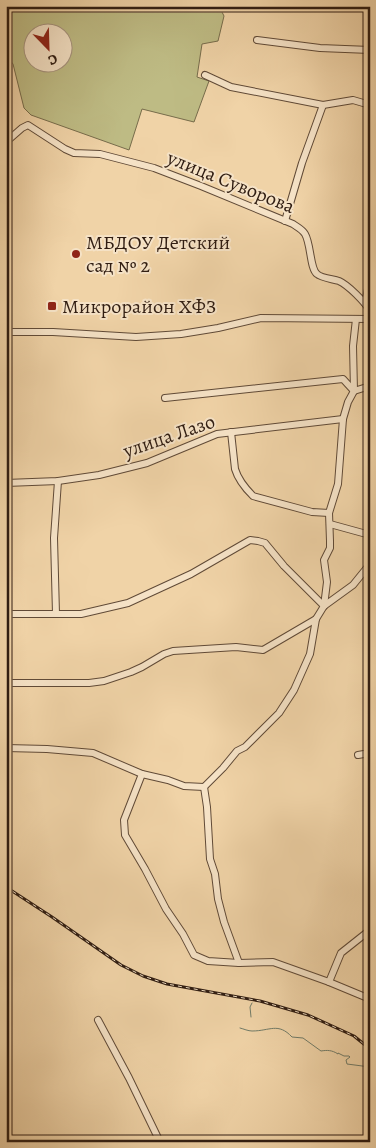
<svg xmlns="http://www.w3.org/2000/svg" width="376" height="1148" viewBox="0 0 376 1148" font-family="Alegreya,serif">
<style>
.green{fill:#bebb84;stroke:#776c4b;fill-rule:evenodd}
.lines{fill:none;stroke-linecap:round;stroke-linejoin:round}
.stream{stroke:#707b68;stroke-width:1}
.minor-casing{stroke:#604a37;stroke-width:8}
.minor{stroke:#f5e2c6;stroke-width:6}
.rail-casing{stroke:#301d12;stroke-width:3}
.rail{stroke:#f5e2c6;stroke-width:1;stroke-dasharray:4;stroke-linecap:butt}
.poi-dot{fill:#8f2418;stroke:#f5e2c6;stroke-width:2}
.labels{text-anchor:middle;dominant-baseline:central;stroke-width:4;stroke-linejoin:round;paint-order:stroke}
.street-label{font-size:20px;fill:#301d12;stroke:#f5e2c6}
.poi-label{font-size:20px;fill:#301d12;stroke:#f5e2c6;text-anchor:start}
</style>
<rect width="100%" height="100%" fill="#f0d3a7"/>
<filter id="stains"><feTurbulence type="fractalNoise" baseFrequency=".004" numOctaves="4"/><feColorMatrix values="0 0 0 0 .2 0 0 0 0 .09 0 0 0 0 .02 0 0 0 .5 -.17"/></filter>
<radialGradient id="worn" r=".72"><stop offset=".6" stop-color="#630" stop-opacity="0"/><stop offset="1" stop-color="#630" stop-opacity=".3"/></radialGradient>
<!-- green -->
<path class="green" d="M 6,6 L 219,6 L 224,16 L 218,41 L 202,44 L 197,77 L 209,81 L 194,122 L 142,109 L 129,150 L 31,115 L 24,108 L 13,64 L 6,55 ZM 32,32 L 62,32 L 62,62 L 32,62 Z"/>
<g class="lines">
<!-- stream -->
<g class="stream">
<path d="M 251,1017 L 250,1007 L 252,1003"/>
<path d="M 240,1028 C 244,1029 248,1031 252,1031 C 270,1031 278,1022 292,1037 L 303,1038 L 321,1051 C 327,1050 332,1050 338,1054 L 338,1053 L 344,1056 L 349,1056 L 350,1057 L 346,1060 L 347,1064 L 370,1067"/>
</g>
<!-- minor casing -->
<g class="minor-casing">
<g id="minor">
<path d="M 6,8 L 10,6"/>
<path d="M 257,40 L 320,48 L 370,50"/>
<path d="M 205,75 L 231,87 L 323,105 L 353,100 L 370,105"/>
<path d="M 6,142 L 22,128 L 28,125 L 65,149 L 74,153 L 100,154 L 154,168 L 201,186 L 293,224 C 297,227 302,229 305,234 C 311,244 310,269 317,274 C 321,278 333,279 339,281 C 348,285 365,302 370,311"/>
<path d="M 285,221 L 302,163 L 323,105"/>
<path d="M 365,303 L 370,279"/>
<path d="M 6,332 L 53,332 L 136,337 L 181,334 L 218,328 L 261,318 L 370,319"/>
<path d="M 354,391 L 353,346 L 356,319"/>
<path d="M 165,398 L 343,379 L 354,391"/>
<path d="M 231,432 L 235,469 C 238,479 245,488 253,496 L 312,512 L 329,513"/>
<path d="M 6,483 L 58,481 L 99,475 L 147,463 L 217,434 L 343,419"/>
<path d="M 330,524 L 370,535"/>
<path d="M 324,606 L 327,582 L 324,560 L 330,548 L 330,541 L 329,513 L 338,484 L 343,419 L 348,402 L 354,391 L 370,386"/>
<path d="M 6,614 L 81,614 L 128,603 L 191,574 L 250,540 L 258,541 L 265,543 L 284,566 L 324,606"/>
<path d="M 56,614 L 54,538 L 58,481"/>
<path d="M 6,683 L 89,683 L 104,681 L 131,672 L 142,667 L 164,654 L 173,651 L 236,647 L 263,650 L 316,619"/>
<path d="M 6,748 L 47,749 L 93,753 L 142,774 L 168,780 L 184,786 L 204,787 L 223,768 L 237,751 L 245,747 L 279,713 L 294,690 L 310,654 L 316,619 L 324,606 L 353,585 L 370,564"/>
<path d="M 358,755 L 370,753"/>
<path d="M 142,774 L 124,820 L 125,835 L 145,869 L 166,909 L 183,934 L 194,955 L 208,961 L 239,963 L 273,962 L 329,982 L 370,999"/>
<path d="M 204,787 L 207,807 L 210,859 L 215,874 L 218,899 L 224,922 L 239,963"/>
<path d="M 329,982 L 341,953 L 370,930"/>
<path d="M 98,1020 L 129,1078 L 160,1142"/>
</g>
</g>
<!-- minor -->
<use href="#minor" class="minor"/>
<!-- rail casing -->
<g class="rail-casing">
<path id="rail" d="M 6,887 L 52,917 L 121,965 L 143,976 L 167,984 L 260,1001 L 308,1015 L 354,1036 L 370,1049"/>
</g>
<!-- rail -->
<use href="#rail" class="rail"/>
</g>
<!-- markers -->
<g class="poi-dot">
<circle cx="76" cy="254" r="5"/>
<rect x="47" y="301" width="10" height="10" rx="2.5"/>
</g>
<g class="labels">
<!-- street labels -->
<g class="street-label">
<text transform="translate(231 182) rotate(22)">улица Суворова</text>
<text transform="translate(169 436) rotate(-19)">улица Лазо</text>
</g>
<!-- poi labels -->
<g class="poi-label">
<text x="86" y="242">МБДОУ Детский<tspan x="86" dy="23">сад № 2</tspan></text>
<text x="62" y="306">Микрорайон ХФЗ</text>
</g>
</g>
<!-- margin -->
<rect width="376" height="1148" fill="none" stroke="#f0d3a7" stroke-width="25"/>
<rect x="8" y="8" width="361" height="1133" fill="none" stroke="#301d12" stroke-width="2.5"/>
<rect x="12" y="12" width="351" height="1123" fill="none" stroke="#301d12"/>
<!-- north arrow -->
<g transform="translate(48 48) rotate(157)"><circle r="24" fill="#f5e2c6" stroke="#a6937e"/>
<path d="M0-4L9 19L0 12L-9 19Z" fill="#8f2418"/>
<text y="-8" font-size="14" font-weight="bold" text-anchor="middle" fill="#301d12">С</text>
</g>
<rect width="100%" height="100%" filter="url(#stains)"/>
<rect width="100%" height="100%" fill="url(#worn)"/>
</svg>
